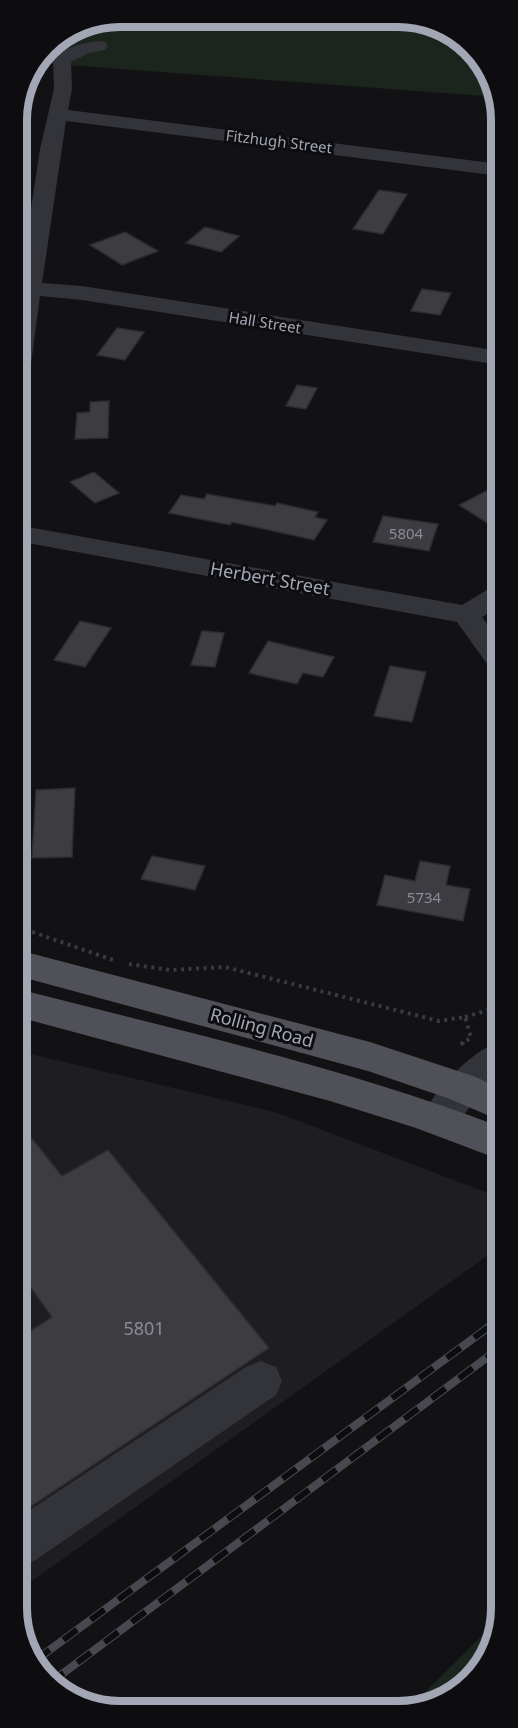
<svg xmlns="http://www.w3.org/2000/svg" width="518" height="1728" viewBox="0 0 518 1728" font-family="'Noto Sans',sans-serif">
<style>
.built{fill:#1e1e21}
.green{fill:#1c241e}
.building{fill:#3c3c41;stroke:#2d2c30;stroke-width:1.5}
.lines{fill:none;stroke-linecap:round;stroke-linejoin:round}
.path{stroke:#393b40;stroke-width:4;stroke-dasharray:3 4.5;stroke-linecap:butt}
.minor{fill:#333439;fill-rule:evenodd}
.major{fill:#4f5058;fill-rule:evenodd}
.rail-casing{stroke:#484950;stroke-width:8}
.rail{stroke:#0d0d0f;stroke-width:6;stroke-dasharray:17;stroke-linecap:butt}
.labels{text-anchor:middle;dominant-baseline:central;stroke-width:6;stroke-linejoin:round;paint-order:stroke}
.far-street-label{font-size:15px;fill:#a3a7b5;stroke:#0d0d0f}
.number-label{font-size:15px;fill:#898c98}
.street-label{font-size:18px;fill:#a3a7b5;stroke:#0d0d0f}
.near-number-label{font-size:18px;fill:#898c98}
.rim{fill:none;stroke:#a3a7b5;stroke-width:8}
</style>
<rect width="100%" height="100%" fill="#121214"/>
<!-- built -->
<path class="built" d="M 18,1051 L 275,1112 L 501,1198 L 501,1246 L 18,1591 Z"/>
<!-- green -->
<g class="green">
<path d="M 419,19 L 471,47 L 498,97 L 39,63 L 47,47 L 81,24 Z"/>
<path d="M 500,1618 L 476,1677 L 418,1710 L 407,1710 Z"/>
</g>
<!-- building -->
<g class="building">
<path d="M 379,190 L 407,194 L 383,234 L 353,229 Z"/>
<path d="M 205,227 L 239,236 L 221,252 L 186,243 Z"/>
<path d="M 125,232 L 158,251 L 122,265 L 90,245 Z"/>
<path d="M 422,289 L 451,293 L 440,315 L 411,311 Z"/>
<path d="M 117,328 L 144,332 L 125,360 L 97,355 Z"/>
<path d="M 297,385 L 317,388 L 306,409 L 286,406 Z"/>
<path d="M 109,401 L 108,438 L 75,439 L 77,413 L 90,412 L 90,402 Z"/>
<path d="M 94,472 L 119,493 L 95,503 L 70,482 Z"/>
<path d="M 500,484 L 500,531 L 459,505 Z"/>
<path d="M 207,494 L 275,506 L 277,503 L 318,512 L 315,517 L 327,520 L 314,540 L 232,522 L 230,525 L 169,513 L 181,495 L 204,499 Z"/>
<path d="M 383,516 L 438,524 L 429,551 L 373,542 Z"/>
<path d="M 80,621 L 111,628 L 85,667 L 54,660 Z"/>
<path d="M 202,631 L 224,633 L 215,667 L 191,665 Z"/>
<path d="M 268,641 L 334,657 L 323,677 L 303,673 L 297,684 L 249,673 Z"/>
<path d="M 390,666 L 426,672 L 412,722 L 374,716 Z"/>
<path d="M 75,788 L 72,857 L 32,858 L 36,790 Z"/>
<path d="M 152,856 L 205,866 L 195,890 L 141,879 Z"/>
<path d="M 420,861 L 450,866 L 446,885 L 470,889 L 463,921 L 377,905 L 385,875 L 415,881 Z"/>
<path d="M 18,1121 L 62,1176 L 108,1150 L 269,1348 L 18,1515 L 18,1339 L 52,1317 L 18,1270 Z"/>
</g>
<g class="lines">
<!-- path -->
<g class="path">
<path d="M 18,927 L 113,960"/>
<path d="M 129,964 L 170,970 L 225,967 L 439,1021 L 465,1017 L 471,1038 L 462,1043 L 467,1047"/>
<path d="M 465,1017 L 501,1006"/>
</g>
<!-- minor -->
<g class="minor">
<path d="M 99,41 L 105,42 L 108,46 L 105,50 L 89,53 L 71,62 L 72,89 L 68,110 L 500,164 L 500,176 L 66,121 L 42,283 L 82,286 L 500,351 L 500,365 L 82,300 L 40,296 L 29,379 L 26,384 L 17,386 L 17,280 L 20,281 L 40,149 L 54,89 L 53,60 C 63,47 83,43 99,41 Z"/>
<path d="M 17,525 L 462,605 L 490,588 L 500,585 L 500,606 L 482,617 L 500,641 L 500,670 L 490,668 L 457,622 L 17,541 Z"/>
<path d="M 501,1041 L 501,1077 C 492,1084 483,1091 476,1099 C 458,1119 457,1141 426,1130 L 420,1119 C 435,1090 470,1051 501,1041 Z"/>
<path d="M 261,1361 L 276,1367 L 282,1381 L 276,1395 L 34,1561 L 18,1567 L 18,1518 L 246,1367 Z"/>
</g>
<!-- major -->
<g class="major">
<path d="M 18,950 L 370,1042 L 476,1077 L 501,1089 L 501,1121 L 450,1099 L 368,1071 L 18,976 Z"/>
<path d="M 18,989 C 180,1031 345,1067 501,1127 L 501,1160 L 416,1128 L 330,1101 L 18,1017 Z"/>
</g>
<!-- rail casing -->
<g class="rail-casing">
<g id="rail">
<path d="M 36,1660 L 501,1318"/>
<path d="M 50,1683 L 501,1347"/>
</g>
</g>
<!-- rail -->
<use href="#rail" class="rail"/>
</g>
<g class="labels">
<!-- far-street labels -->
<g class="far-street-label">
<text transform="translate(279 141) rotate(7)">Fitzhugh Street</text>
<text transform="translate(265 322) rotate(9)">Hall Street</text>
</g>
<!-- number labels -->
<g class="number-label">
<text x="406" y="533">5804</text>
<text x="424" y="897">5734</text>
</g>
<!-- street labels -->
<g class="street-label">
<text transform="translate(270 578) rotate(10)">Herbert Street</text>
<text transform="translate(262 1027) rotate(15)">Rolling Road</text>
</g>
<!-- near-number labels -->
<g class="near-number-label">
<text x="144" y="1328">5801</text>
</g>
</g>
<!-- crop -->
<path d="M0 0H518V1728H0ZM120 27H398A93 93 0 0 1 491 120V1608A93 93 0 0 1 398 1701H120A93 93 0 0 1 27 1608V120A93 93 0 0 1 120 27Z" fill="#0d0d0f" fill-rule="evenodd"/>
<path class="rim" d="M120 27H398A93 93 0 0 1 491 120V1608A93 93 0 0 1 398 1701H120A93 93 0 0 1 27 1608V120A93 93 0 0 1 120 27Z"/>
</svg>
